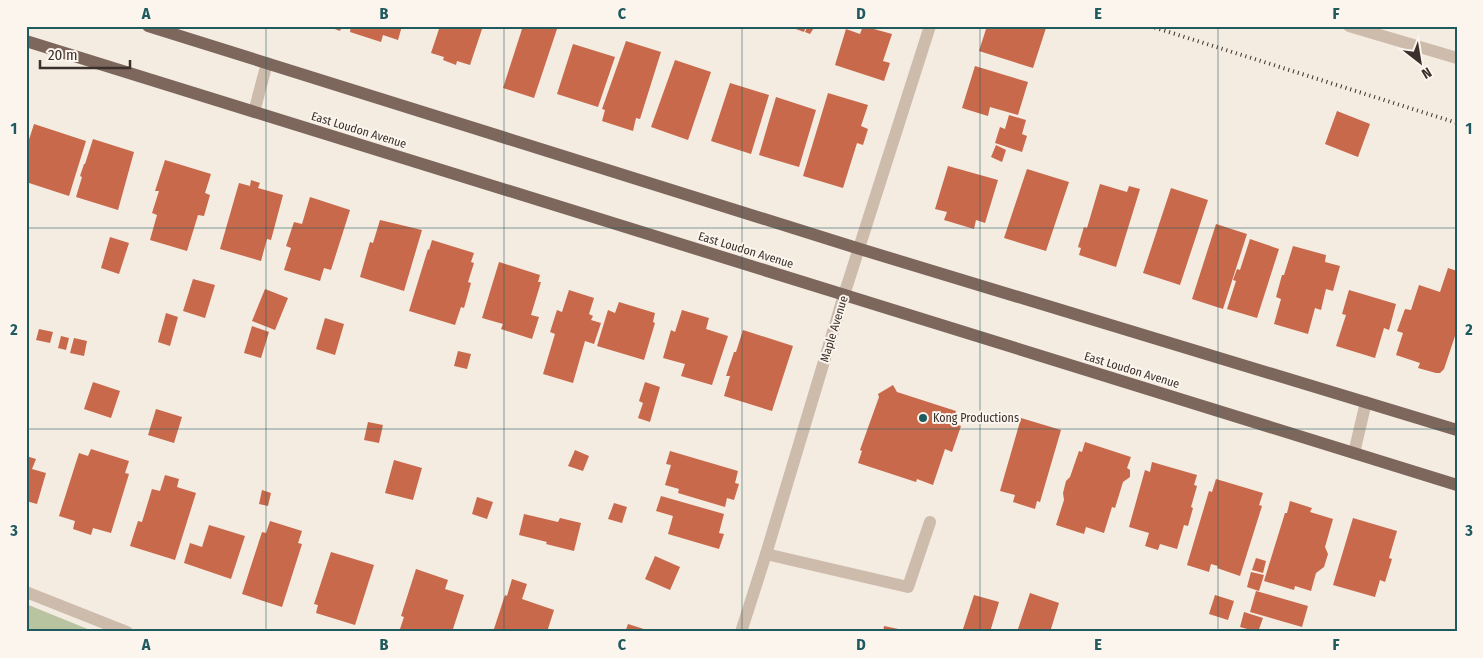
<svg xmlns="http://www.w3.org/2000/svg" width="1483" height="658" viewBox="0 0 1483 658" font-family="'Fira Sans Condensed',sans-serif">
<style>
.green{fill:#b8c4a0}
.building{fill:#c8694b}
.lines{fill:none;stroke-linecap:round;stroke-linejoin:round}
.minor{stroke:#cdbbac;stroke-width:12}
.major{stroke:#7d675c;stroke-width:12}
.rail{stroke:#3b302b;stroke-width:4;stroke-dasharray:1 4;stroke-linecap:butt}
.grid{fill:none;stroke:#1f5a5e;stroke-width:1;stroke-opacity:0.55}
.poi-dot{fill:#1f5a5e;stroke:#fbf5ee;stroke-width:2}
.labels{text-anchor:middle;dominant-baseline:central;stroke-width:4;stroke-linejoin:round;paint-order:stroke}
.street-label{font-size:12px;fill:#3b302b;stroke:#fbf5ee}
.poi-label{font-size:12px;fill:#3b302b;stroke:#fbf5ee;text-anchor:start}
.neatline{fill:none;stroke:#1f5a5e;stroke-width:2}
.grid-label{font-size:16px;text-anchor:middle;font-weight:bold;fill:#1f5a5e}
</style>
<rect width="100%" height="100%" fill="#f4ebe1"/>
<!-- green -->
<path class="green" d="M 26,604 L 95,632 L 26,632 Z"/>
<!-- building -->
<g class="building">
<path d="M 327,26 L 342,26 L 340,31 Z"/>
<path d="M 351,26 L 402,26 L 398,40 L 383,35 L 381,42 L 350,32 Z"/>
<path d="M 440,26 L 483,26 L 470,65 L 457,61 L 456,65 L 443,60 L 444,57 L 431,53 Z"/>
<path d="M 523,26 L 558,26 L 534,98 L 503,88 Z"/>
<path d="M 794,26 L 806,26 L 804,32 L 793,28 Z"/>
<path d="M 808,26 L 815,26 L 810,34 L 805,32 Z"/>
<path d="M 863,26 L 892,34 L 883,61 L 890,63 L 884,81 L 835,65 L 846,29 L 860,34 Z"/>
<path d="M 987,26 L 1040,26 L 1046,28 L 1033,68 L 979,51 Z"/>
<path d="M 626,41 L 661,52 L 640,119 L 636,118 L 633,131 L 602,121 L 605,110 L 602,109 Z"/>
<path d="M 573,44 L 615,57 L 598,107 L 557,94 Z"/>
<path d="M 675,60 L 711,72 L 688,140 L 651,127 Z"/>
<path d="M 975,66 L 1028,82 L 1018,115 L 990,107 L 988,116 L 962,108 Z"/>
<path d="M 730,83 L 769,95 L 751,154 L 711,141 Z"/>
<path d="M 828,93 L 868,105 L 861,126 L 868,129 L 863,145 L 857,143 L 843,188 L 803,176 Z"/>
<path d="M 776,97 L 816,110 L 799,167 L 759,155 Z"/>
<path d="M 1337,111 L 1370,124 L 1358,157 L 1325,144 Z"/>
<path d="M 1009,115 L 1026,120 L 1022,134 L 1027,136 L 1022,152 L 995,143 L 1000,127 L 1005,129 Z"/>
<path d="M 34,124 L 86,141 L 69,196 L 26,182 L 26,149 Z"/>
<path d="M 93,139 L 134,152 L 118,210 L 76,197 L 82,177 L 80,176 L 84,164 L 85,164 Z"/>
<path d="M 996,145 L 1006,150 L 1002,162 L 991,157 Z"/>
<path d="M 165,160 L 211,174 L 205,193 L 210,195 L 204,216 L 198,215 L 187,251 L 150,240 L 157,215 L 152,213 L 159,191 L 155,191 Z"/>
<path d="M 948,166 L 998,180 L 985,223 L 976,220 L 974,229 L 944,220 L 947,212 L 935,209 Z"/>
<path d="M 1027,169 L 1069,182 L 1046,251 L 1004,238 Z"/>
<path d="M 251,180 L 260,183 L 258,188 L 283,195 L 271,240 L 267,239 L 261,261 L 220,249 L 239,183 L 250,186 Z"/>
<path d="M 1100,184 L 1127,192 L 1129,186 L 1140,189 L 1116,267 L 1079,255 L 1081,248 L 1078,247 L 1084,227 L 1087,228 Z"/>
<path d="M 1171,188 L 1208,200 L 1180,285 L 1143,273 Z"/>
<path d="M 310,197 L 350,210 L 331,270 L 324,268 L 320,281 L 284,270 L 291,248 L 286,246 L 294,222 L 302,224 Z"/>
<path d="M 380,220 L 422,230 L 404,291 L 360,277 L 370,242 L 373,243 Z"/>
<path d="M 1216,224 L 1247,234 L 1223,309 L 1192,299 Z"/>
<path d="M 110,237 L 129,243 L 119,274 L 101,268 Z"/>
<path d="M 1250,239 L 1279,249 L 1257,318 L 1227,309 L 1236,281 L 1233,280 L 1237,269 L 1240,270 Z"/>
<path d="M 432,240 L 474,253 L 471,262 L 474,263 L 468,282 L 471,283 L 464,308 L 461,307 L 455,325 L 409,311 L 428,249 L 429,250 Z"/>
<path d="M 1293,246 L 1326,255 L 1325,262 L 1340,266 L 1333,291 L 1326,289 L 1321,310 L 1315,308 L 1308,334 L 1274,324 L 1281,299 L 1276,297 L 1282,275 L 1284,275 Z"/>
<path d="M 499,262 L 540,275 L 538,282 L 541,282 L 531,315 L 539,317 L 532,339 L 501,329 L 503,324 L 482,318 Z"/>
<path d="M 1448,268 L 1457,271 L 1457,330 L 1444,369 L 1440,373 L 1436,373 L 1418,368 L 1420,363 L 1396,355 L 1403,333 L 1397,331 L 1405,309 L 1411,310 L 1419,285 L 1440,292 Z"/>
<path d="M 193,279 L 215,285 L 205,318 L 183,311 Z"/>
<path d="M 265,289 L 288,298 L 275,330 L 252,321 Z"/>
<path d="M 569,290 L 594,298 L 589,314 L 593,316 L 591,320 L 601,323 L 594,344 L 585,341 L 573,383 L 543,374 L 555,334 L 550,332 L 557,310 L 562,312 Z"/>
<path d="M 1349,290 L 1396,304 L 1389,330 L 1384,328 L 1375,358 L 1336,346 L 1346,315 L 1342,314 Z"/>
<path d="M 619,302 L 655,313 L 653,322 L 655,323 L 644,360 L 597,346 L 608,310 L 615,313 Z"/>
<path d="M 682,310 L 709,318 L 706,329 L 728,336 L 712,385 L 681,376 L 685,364 L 663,358 L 671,330 L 675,332 Z"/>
<path d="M 166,313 L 178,317 L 170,346 L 158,342 Z"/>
<path d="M 325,318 L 344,324 L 335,355 L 316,349 Z"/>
<path d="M 252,326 L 269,332 L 261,358 L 244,353 Z"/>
<path d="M 39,329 L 53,332 L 50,343 L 36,340 Z"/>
<path d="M 743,330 L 793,346 L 772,411 L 724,396 L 730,376 L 726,376 L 734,352 L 736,352 Z"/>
<path d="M 61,336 L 69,338 L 66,350 L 58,348 Z"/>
<path d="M 74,338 L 87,341 L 84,356 L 70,353 Z"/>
<path d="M 458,351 L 471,354 L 467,369 L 454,366 Z"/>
<path d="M 93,382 L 120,391 L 111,418 L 84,409 Z"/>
<path d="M 645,382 L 660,387 L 650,422 L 638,418 L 643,403 L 639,401 Z"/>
<path d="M 893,385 L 897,392 L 956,411 L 952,423 L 961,426 L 952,452 L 945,449 L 933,485 L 917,479 L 916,482 L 858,463 L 862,451 L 860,450 L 879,397 L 878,394 Z"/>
<path d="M 156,409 L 182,417 L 174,443 L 148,435 Z"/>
<path d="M 1021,418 L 1061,430 L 1040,502 L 1037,501 L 1035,509 L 1013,502 L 1015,495 L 1000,491 Z"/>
<path d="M 368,422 L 383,425 L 379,443 L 364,440 Z"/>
<path d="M 1085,442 L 1131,457 L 1127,468 L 1130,470 L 1130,477 L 1123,482 L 1115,508 L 1112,507 L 1104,533 L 1086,527 L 1084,534 L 1056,525 L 1064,500 L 1063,493 L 1066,481 L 1070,477 L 1079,451 L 1082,452 Z"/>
<path d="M 91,449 L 129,461 L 125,473 L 129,474 L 111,533 L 93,528 L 91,535 L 73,529 L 75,521 L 59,516 L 79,453 L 88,456 Z"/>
<path d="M 575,450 L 589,456 L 583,471 L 568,466 Z"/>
<path d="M 670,451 L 738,471 L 735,483 L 739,484 L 734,500 L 727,498 L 725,507 L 678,493 L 679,489 L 665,485 L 671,465 L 666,464 Z"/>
<path d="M 26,456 L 36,459 L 32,469 L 46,473 L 37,504 L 26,501 Z"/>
<path d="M 394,460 L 422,468 L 413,500 L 385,493 Z"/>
<path d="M 1152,462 L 1197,475 L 1194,485 L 1197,486 L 1191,507 L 1193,508 L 1188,526 L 1184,525 L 1177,549 L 1160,544 L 1158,550 L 1145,546 L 1149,533 L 1129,527 L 1145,470 L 1150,472 Z"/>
<path d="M 165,475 L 179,479 L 177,487 L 196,493 L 175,560 L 130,546 L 138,521 L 142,522 L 152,489 L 160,491 Z"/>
<path d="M 1216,479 L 1263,493 L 1259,505 L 1262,506 L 1240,576 L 1217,568 L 1218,566 L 1211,564 L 1209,572 L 1187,565 L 1209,491 L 1212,492 Z"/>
<path d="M 262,490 L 271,493 L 268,506 L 259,504 Z"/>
<path d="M 661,496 L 724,514 L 719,533 L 724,534 L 719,549 L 668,534 L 673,516 L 656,511 Z"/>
<path d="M 477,497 L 493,502 L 487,519 L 472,514 Z"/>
<path d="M 1290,501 L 1312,508 L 1310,512 L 1333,519 L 1325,547 L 1328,554 L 1324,567 L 1316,573 L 1311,591 L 1295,586 L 1294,590 L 1264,581 L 1285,513 L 1287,513 Z"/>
<path d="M 614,503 L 627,507 L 622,523 L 608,519 Z"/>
<path d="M 524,514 L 558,522 L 560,518 L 581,523 L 574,551 L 546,544 L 547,542 L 519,535 Z"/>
<path d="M 1353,518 L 1397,531 L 1389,558 L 1392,559 L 1385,582 L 1380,580 L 1375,597 L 1333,585 Z"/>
<path d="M 270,521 L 302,531 L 298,543 L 302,544 L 282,607 L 242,594 L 262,532 L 266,533 Z"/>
<path d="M 209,525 L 245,536 L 231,579 L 184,563 L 190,543 L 202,547 Z"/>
<path d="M 331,552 L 374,565 L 355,625 L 316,613 L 318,605 L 314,604 Z"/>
<path d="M 655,556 L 680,567 L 670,590 L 645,579 Z"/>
<path d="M 1256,558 L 1266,561 L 1263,573 L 1252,570 Z"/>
<path d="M 416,569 L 448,580 L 445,589 L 464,595 L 452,632 L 409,632 L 400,629 L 404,617 L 401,616 Z"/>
<path d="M 1251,572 L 1264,575 L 1259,591 L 1247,587 Z"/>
<path d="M 512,579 L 527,584 L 522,599 L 554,610 L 547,632 L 493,632 L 505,595 L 507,596 Z"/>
<path d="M 1256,591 L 1308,606 L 1302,627 L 1250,612 Z"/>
<path d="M 1030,593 L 1059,603 L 1050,632 L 1017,632 Z"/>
<path d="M 974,595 L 999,602 L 990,632 L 973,632 L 963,629 Z"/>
<path d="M 1215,595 L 1234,601 L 1228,620 L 1209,614 Z"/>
<path d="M 1244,612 L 1263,618 L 1258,632 L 1240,627 Z"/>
<path d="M 628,624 L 650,631 L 650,632 L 625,632 Z"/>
<path d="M 884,626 L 908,631 L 908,632 L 883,632 Z"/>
</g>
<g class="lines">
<!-- minor -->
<g class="minor">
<path d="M 1349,26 L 1457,58"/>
<path d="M 254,112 L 267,63"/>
<path d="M 1354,453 L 1366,402"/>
<path d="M 766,554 L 908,587 L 930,522"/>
<path d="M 26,592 L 127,632"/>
<path d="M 741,632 L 766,554 L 844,295 L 930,26"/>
</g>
<!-- major -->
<g class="major">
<path d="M 148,26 L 860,249 L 1457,430"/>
<path d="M 26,41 L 1457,485"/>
</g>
<!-- rail -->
<path class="rail" d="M 1150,26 L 1457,123"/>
</g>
<!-- grid -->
<path class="grid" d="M 266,26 L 266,632M 504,26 L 504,632M 742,26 L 742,632M 980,26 L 980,632M 1218,26 L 1218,632M 26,228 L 1457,228M 26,429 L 1457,429"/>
<!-- markers -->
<circle class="poi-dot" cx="923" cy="418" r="5"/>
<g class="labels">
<!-- street labels -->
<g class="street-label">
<text transform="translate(359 130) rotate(17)">East Loudon Avenue</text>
<text transform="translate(746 250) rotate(17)">East Loudon Avenue</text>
<text transform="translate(834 329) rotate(-73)">Maple Avenue</text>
<text transform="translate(1132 370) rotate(17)">East Loudon Avenue</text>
</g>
<!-- poi labels -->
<g class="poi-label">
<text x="933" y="418">Kong Productions</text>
</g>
</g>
<!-- border -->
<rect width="1483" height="658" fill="none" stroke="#fbf5ee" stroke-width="55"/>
<!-- north arrow -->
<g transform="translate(1420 62) rotate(149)" stroke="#fbf5ee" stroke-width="4" paint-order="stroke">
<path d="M0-4L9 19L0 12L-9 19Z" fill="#3b302b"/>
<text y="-8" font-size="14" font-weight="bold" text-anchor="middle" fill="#3b302b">N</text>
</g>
<!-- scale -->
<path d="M40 60v8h90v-8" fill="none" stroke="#3b302b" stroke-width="2.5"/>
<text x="48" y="60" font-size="15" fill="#3b302b" stroke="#fbf5ee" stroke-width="4" paint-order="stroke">20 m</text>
<rect x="28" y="28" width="1428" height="602" class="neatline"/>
<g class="grid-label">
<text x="146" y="19">A</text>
<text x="384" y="19">B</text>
<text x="622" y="19">C</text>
<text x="861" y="19">D</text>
<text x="1098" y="19">E</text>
<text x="1336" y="19">F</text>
<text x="14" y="134">1</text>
<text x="1469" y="134">1</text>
<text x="14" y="335">2</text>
<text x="1469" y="335">2</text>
<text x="14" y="536">3</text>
<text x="1469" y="536">3</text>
<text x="146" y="650">A</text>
<text x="384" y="650">B</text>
<text x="622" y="650">C</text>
<text x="861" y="650">D</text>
<text x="1098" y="650">E</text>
<text x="1336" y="650">F</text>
</g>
</svg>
